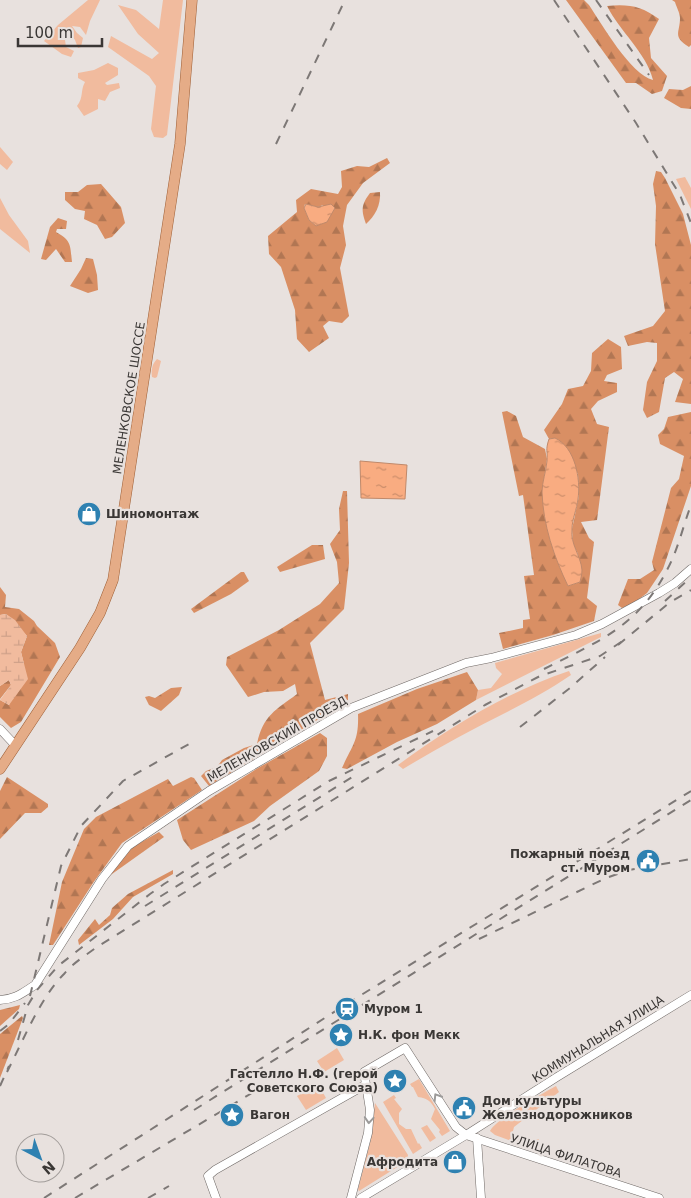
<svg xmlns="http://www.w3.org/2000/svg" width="691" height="1198" viewBox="0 0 691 1198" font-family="'DejaVu Sans',sans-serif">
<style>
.grass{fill:#f1bb9e}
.forest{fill:url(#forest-firs);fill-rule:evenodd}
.wetland{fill:url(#wetland-marsh)}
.water{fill:url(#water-ripples);stroke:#c0896a}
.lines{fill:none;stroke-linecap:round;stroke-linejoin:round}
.minor-casing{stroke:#6f6966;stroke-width:9}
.major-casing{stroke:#9e5f36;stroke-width:11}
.minor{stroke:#fff;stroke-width:8}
.major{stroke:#e5ac87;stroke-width:10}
.rail{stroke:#7d7876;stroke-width:2;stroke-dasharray:9 9;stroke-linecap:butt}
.oneway{stroke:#9c9b9a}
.labels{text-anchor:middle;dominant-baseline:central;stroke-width:4.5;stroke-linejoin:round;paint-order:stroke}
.street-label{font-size:12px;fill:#3a3735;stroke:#e8e1de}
.poi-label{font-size:12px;font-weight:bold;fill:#3a3735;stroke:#e8e1de;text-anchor:start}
</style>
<defs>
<pattern id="forest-firs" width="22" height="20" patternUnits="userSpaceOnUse" patternTransform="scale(1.25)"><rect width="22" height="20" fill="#d98f64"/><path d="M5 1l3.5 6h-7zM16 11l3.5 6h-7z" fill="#b17653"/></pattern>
<pattern id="wetland-marsh" width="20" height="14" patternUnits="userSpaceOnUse" patternTransform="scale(1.25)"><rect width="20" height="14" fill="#f1bb9e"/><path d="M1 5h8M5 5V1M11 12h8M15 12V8" fill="none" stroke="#cfa189"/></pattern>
<pattern id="water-ripples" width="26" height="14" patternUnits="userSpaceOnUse" patternTransform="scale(1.25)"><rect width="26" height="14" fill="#f9ac81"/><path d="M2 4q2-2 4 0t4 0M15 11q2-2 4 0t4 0" fill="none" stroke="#cb8d6a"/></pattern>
</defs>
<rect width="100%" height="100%" fill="#e8e1de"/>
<!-- grass -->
<g class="grass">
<path d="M 88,0 L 100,0 L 90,21 L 86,35 L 80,27 L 72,26 L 77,33 L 83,38 L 81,47 L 78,48 L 75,40 L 70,33 L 65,40 L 66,47 L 74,51 L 71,57 L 62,54 L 44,41 L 58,25 Z"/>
<path d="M 163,0 L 183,0 L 167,135 L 163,138 L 154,137 L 151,129 L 156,86 L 149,76 L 108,47 L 111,36 L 152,59 L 159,53 L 138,34 L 118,5 L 136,10 L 159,29 Z"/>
<path d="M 108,63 L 118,68 L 118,75 L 105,83 L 107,85 L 119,83 L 120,88 L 110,92 L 105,101 L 98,99 L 98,109 L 84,116 L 77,106 C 84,97 80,91 85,82 L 78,78 L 78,73 L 94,70 Z"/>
<path d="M 0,147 L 13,162 L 7,170 L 0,164 Z"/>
<path d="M 685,177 L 691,188 L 691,209 L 676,179 Z"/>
<path d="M 0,198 L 9,215 L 28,241 L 30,253 L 0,229 Z"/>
<path d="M 157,359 L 161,361 L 157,377 L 155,378 L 152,377 C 151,370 152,364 157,359 Z"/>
<path d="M 601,633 L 601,637 L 476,700 L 478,690 L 491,688 L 502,674 L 496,668 L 495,663 Z"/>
<path d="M 569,671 L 571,675 C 535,700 495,717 457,738 C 439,748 421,758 403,769 L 398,765 C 450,727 507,692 569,671 Z"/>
<path d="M 337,1048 L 344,1060 L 324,1072 L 317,1061 Z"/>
<path d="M 419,1079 L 450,1131 L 442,1136 L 439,1132 L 440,1130 L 431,1119 L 435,1109 C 431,1101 427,1098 418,1097 L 413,1087 L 412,1087 L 410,1084 Z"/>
<path d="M 318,1084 L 326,1098 L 306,1110 L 297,1096 Z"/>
<path d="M 556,1086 L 559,1092 L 514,1127 L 512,1135 L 527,1140 L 539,1139 L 534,1149 L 495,1135 L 490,1131 C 497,1118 542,1094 556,1086 Z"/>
<path d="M 394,1095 L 396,1098 L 394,1099 L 402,1109 L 399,1113 L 399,1124 L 406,1129 L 411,1129 L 418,1144 L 419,1143 L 422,1148 L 413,1154 L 383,1102 Z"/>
<path d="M 375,1103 L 408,1155 L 407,1161 L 359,1191 L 358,1189 L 370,1143 Z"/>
<path d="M 427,1125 L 436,1138 L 430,1142 L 421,1128 Z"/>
</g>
<!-- forest -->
<g class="forest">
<path d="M 566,0 L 584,0 L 589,5 C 601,23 631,75 653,80 C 646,52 620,32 607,6 C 629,4 641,6 659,19 L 649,38 L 651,58 L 667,76 L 662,91 L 652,94 L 636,83 L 626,83 Z"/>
<path d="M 672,0 L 691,0 L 691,45 L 689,47 C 672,36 680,33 680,18 C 680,13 676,6 675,2 Z"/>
<path d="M 691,86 L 691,109 L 681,108 L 664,98 L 669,89 L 683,90 Z"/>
<path d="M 387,158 L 390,163 L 363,183 L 347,205 L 343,226 L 346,245 L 340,268 L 349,316 L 342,323 L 329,321 L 323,326 L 329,338 L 309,352 L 297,339 L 295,310 L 281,267 L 269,254 L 268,236 L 297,212 L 296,200 L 311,189 L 338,194 L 342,187 L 341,171 L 357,166 L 369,167 ZM 305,204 L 318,207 L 323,205 L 316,226 L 309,220 L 304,208 Z"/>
<path d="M 656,171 L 661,172 L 665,178 L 683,214 L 691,245 L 691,404 L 675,402 L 683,379 L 674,372 L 665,378 L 659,412 L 647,418 L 643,410 L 647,382 L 657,361 L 657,343 L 647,342 L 628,346 L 624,336 L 653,326 L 665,311 L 655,244 L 656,206 L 653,184 Z"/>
<path d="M 101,184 L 121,207 L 125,223 L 112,237 L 105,239 L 97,225 L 84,219 L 85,211 L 75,209 L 65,200 L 65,192 L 78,192 L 87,185 Z"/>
<path d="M 380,192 C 381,205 375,216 366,224 C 361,210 361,205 370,193 Z"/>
<path d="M 58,218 L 67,221 L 66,229 L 57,229 L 56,232 C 72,241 70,245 72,262 L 65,262 L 56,249 L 46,260 L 41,259 L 50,227 Z"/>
<path d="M 86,258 L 93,259 L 97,275 L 98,290 L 88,293 L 70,286 L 81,269 Z"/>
<path d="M 608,339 L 621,347 L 622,369 L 607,375 L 604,381 L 617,383 L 617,392 L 598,401 L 591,409 L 597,424 L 609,427 L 597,520 L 581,522 L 589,538 L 594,542 L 587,598 L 597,606 L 594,621 L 553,635 L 503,649 L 499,633 L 523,628 L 523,620 L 530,619 L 524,576 L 534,575 L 523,495 L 519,496 L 502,412 L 507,411 L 516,416 L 523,437 L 545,449 L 547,459 L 542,492 L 568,586 L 580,582 L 578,554 L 573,544 L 572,529 L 579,496 L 578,474 L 555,438 L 549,439 L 544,430 L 562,404 L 568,389 L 583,386 L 591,371 L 592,353 Z"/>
<path d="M 691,412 L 691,486 L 663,569 L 647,593 L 634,603 L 622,608 L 618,605 L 628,579 L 640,579 L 654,570 L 652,562 L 671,488 L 679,479 L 684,456 L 660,444 L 658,435 L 664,429 L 668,417 Z"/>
<path d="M 343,491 L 347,491 L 349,563 L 344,609 L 310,643 L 325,700 L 348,694 L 348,705 L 327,714 L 209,786 L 201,776 L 206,771 L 217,767 L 222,760 L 244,748 L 257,744 C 263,715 276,710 297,694 L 295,684 L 283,691 L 264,692 L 248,697 L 226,665 L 227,657 L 279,630 L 320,604 L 339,583 L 337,562 L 330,544 L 340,530 L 339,509 Z"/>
<path d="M 312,545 L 323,545 L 325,559 L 280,572 L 277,567 Z"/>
<path d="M 241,572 L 244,572 L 249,581 L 231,594 L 194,613 L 191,609 Z"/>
<path d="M 0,587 L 6,595 L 5,607 L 19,609 L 34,621 L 37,626 L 55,643 L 60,657 L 21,722 L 11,728 L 0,717 L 0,700 L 9,705 L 24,664 L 21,652 L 27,636 L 6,614 L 0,615 Z"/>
<path d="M 467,672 L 478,690 L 476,700 L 437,724 L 397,742 L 347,769 L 342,768 C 352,745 359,742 358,714 L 417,689 Z"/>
<path d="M 9,680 L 11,685 L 0,699 L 0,686 Z"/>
<path d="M 182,687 L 179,695 L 161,711 L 149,705 L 145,697 L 149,696 L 155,698 L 171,688 Z"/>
<path d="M 320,733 L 327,738 L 327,756 L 319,771 L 270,806 L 254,821 L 191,850 L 183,840 L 177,820 L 258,768 Z"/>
<path d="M 7,777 L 48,804 L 48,807 L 41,813 L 25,813 L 0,839 L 0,791 Z"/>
<path d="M 191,777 L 194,778 L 202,790 L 122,843 L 93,883 L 53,945 L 49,945 L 62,882 L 84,829 L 96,817 L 168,779 L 173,786 Z"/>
<path d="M 159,832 L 164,837 L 105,879 L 131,848 Z"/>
<path d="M 173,870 L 173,874 L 133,897 L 113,919 L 79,945 L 78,940 L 95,919 L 99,925 L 110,915 L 112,908 L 128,894 Z"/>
<path d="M 20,1005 L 19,1009 L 0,1026 L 0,1010 Z"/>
<path d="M 22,1016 L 23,1018 L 0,1078 L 0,1034 Z"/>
</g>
<!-- wetland -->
<path class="wetland" d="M 6,614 L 15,620 L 27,636 L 21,652 L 28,679 L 9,705 L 0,700 L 11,685 L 9,680 L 0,686 L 0,615 Z"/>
<!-- water -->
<g class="water">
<path d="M 306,204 L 318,207 L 331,204 L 335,208 L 327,222 L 316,226 L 309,220 L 304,208 Z"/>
<path d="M 555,438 C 575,447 581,479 578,499 C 577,509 572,519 572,529 C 570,544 581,556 582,570 C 582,574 581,578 580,582 L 568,586 C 554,557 543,525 542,492 C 542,482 546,472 547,461 C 548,451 545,451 549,439 Z"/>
<path d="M 360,461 L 407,465 L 405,499 L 361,498 Z"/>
</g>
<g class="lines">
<!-- minor casing -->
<g class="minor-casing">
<g id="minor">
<path d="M 0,729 L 15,745"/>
<path d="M 0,1000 C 16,999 22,993 35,985 L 102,879 L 128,846 L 209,791 L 351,708 L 466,663 L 491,658 L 576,635 L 602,624 L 659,593 L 675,583 L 691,569"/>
<path d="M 477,1138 L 481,1198"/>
<path d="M 216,1198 L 208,1176 L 215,1170 L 365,1085"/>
<path d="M 351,1198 L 368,1133 L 370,1110 L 364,1072 L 405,1048 L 456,1127 L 466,1135 L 659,1198"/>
<path d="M 361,1198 L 466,1135 L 557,1077 L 691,995"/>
</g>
</g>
<!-- major casing -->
<g class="major-casing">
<path id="major" d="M 0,769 L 80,648 L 100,613 L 113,580 L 180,144 L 192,0"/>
</g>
<!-- minor -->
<use href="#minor" class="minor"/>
<!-- major -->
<use href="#major" class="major"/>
<!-- rail -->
<g class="rail">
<path d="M 554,0 L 636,123 L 680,195 L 691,223"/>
<path d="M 596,0 L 649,75"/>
<path d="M 276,144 L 345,0"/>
<path d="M 665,601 L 691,577"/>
<path d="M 618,645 L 669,603 L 691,590"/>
<path d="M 544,669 C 597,642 638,627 667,570 C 678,550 683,526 691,505"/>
<path d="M 520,727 L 570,688 L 605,657"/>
<path d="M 145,906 L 357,774"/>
<path d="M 479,939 L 606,878 L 629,870 L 691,859"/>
<path d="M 30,996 L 61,866 L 81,826 L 123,781 L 189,744"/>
<path d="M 0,1031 L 9,1024 L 25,1003"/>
<path d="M 18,1040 L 28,1005 L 37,990 L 58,966 L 150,894 L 164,884 L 329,781 L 433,731"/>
<path d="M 7,1072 C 23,1041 40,998 64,974 C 73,963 86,955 97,947 L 485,705 L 540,676 L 600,656 L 624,640"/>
<path d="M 0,1086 L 9,1066"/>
<path d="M 194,1110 L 691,800"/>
<path d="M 44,1198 L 345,1005 L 691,791"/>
<path d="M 75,1198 L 252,1093"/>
<path d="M 148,1198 L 169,1186"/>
</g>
</g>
<!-- one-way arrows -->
<defs><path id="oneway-chevron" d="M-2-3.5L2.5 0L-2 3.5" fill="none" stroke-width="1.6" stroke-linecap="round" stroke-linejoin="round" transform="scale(1.25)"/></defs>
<g class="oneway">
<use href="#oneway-chevron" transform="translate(437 1097) rotate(-122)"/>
<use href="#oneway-chevron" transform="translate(369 1120) rotate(94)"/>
</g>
<!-- icons -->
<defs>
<g id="shop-disc" transform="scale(1.25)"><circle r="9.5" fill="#2e81b1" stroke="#e8e1de"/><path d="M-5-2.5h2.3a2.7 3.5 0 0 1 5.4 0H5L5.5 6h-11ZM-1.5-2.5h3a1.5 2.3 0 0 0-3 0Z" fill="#fff"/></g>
<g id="civic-disc" transform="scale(1.25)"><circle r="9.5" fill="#2e81b1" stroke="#e8e1de"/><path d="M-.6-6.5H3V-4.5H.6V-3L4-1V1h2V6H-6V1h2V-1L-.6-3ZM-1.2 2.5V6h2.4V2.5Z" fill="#fff"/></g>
<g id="station-disc" transform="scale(1.25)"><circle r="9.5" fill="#2e81b1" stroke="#e8e1de"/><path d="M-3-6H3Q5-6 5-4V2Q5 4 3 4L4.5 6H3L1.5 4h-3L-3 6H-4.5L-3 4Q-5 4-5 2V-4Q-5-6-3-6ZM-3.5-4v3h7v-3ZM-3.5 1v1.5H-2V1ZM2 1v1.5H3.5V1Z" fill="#fff"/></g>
<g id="sight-disc" transform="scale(1.25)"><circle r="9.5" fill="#2e81b1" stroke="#e8e1de"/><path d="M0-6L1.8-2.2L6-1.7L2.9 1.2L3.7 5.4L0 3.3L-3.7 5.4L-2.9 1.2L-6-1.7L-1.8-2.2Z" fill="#fff"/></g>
</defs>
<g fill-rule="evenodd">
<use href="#shop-disc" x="89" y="514"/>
<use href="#civic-disc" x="648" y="861"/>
<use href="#station-disc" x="347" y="1009"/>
<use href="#sight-disc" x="341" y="1035"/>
<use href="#sight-disc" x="395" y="1081"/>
<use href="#civic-disc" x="464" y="1108"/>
<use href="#sight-disc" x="232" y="1115"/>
<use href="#shop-disc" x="455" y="1162"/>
</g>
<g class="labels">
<!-- street labels -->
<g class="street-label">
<text transform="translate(129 398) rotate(-81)">МЕЛЕНКОВСКОЕ ШОССЕ</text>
<text transform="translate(277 739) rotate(-30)">МЕЛЕНКОВСКИЙ ПРОЕЗД</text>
<text transform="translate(598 1039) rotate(-32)">КОММУНАЛЬНАЯ УЛИЦА</text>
<text transform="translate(566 1156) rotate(18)">УЛИЦА ФИЛАТОВА</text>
</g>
<!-- poi labels -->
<g class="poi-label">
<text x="106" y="514">Шиномонтаж</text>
<text x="630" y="854" text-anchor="end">Пожарный поезд<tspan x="630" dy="14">ст. Муром</tspan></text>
<text x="364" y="1009">Муром 1</text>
<text x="358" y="1035">Н.К. фон Мекк</text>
<text x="378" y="1074" text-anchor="end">Гастелло Н.Ф. (герой<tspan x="378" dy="14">Советского Союза)</tspan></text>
<text x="482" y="1101">Дом культуры<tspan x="482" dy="14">Железнодорожников</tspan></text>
<text x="250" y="1115">Вагон</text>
<text x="438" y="1162" text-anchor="end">Афродита</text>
</g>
</g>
<!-- north arrow -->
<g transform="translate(40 1158) rotate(139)"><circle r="24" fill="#e8e1de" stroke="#a29d9a"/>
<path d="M0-4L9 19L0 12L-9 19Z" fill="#2e81b1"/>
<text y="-8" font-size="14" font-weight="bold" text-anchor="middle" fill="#3a3735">N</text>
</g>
<!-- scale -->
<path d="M18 38v8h84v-8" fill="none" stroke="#3a3735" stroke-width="2.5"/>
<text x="25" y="38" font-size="15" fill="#3a3735" stroke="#e8e1de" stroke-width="4" paint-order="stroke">100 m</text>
</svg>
